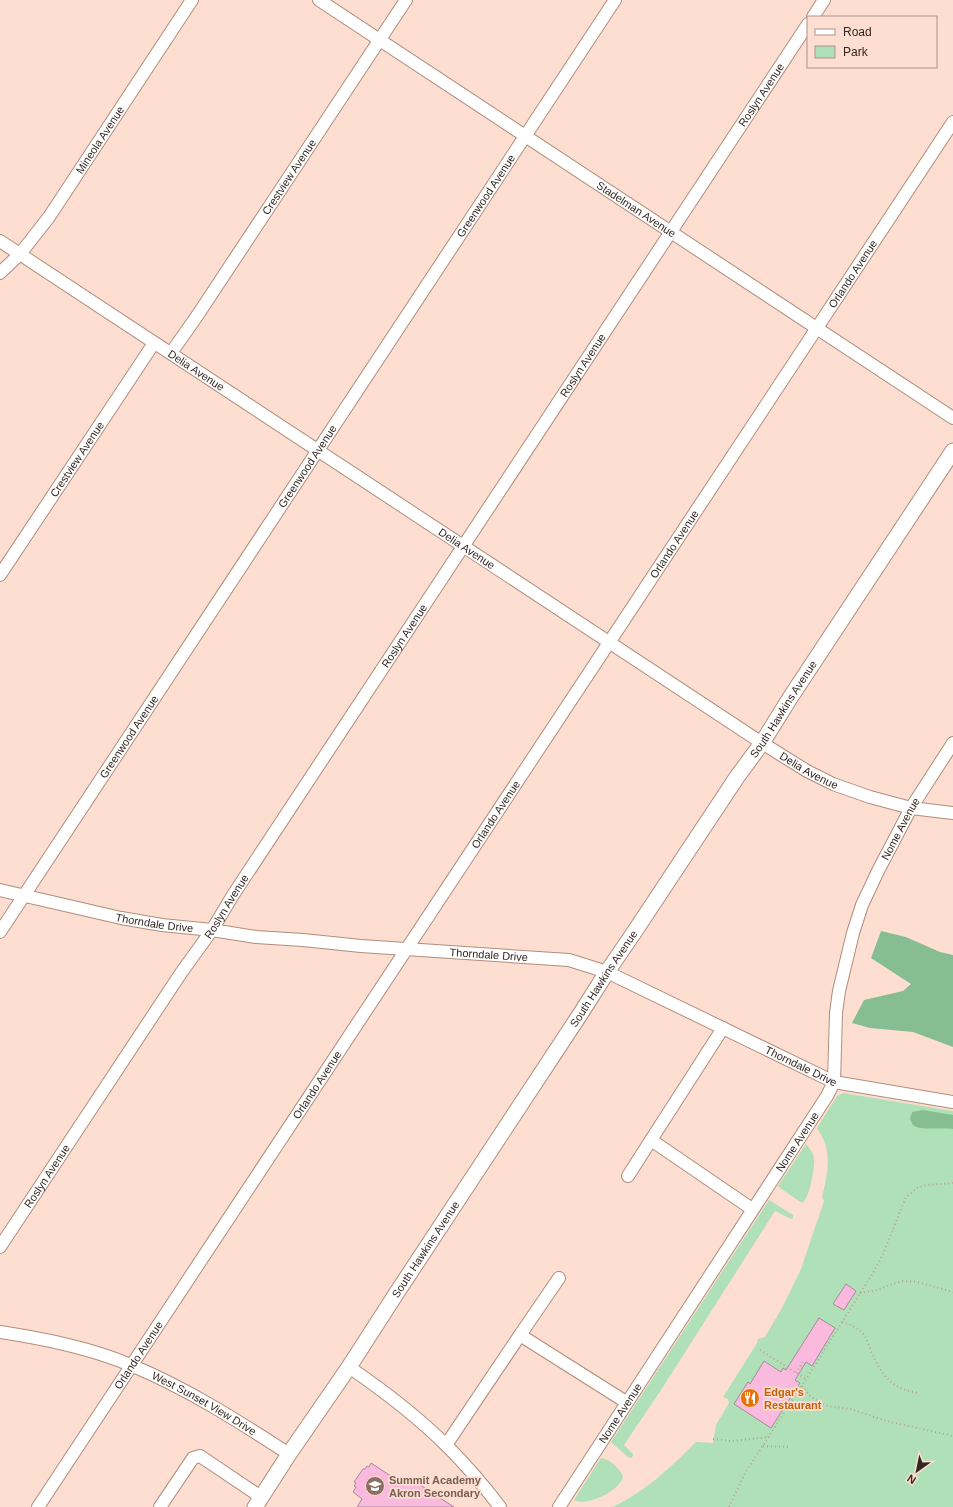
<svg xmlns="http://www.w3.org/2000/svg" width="953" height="1507" viewBox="0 0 953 1507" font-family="Arial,sans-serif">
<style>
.green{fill:#afe0b7}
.forest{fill:#87be91}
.building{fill:#fabade;stroke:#ab899c}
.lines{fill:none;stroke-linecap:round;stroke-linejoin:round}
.minor-casing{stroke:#b08d7e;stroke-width:14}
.major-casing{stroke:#b08d7e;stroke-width:17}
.path{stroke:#baa196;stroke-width:2;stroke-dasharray:1 3;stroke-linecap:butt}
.minor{stroke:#fff;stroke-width:12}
.major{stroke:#fff;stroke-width:15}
.labels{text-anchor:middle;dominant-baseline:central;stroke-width:3.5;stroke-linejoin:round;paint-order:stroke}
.street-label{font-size:11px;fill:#342620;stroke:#fdded1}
.food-label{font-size:11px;font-weight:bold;fill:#c56008;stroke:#fdded1;text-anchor:start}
.education-label{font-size:11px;font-weight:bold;fill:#785e54;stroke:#fdded1;text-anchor:start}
</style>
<rect width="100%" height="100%" fill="#fdded1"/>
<!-- green -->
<g class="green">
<path d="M 843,1093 L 953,1111 L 953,1507 L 613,1507 C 647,1490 670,1468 696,1442 L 713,1443 L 716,1425 L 729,1403 L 728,1399 L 723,1397 L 757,1343 L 758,1339 L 765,1337 L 783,1306 L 801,1269 L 824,1201 L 822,1197 C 828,1173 833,1150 817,1128 L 837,1096 Z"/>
<path d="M 806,1144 C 809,1148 813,1152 814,1158 C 815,1167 810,1198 802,1203 L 780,1188 L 778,1186 Z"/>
<path d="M 769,1200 L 793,1215 L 793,1218 L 791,1219 L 775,1211 L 661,1390 L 624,1445 L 633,1454 L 632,1458 L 628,1457 L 611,1442 Z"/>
<path d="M 601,1458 C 610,1459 619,1468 623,1476 C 621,1490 588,1507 574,1500 Z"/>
</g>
<!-- forest -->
<g class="forest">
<path d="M 881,931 L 906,937 L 940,952 L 953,955 L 953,1047 L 913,1032 L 870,1028 L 852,1023 L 864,1000 L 903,991 L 911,984 L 871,958 Z"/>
<path d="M 923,1110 L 953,1115 L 953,1129 C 944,1127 919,1131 913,1125 C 912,1123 911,1121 910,1119 L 912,1112 Z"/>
</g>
<!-- building -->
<g class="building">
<path d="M 846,1284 L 856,1291 L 844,1310 L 833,1304 Z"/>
<path d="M 819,1318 L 835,1328 L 812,1366 L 806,1362 L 795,1380 L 800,1383 L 771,1428 L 734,1404 L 748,1382 L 750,1384 L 764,1361 L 781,1372 L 783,1368 L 786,1370 Z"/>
<path d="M 371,1463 L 403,1484 L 408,1477 L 454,1507 L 357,1507 L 362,1499 L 353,1492 L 356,1487 L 354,1486 L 356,1483 L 354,1482 L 363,1469 L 365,1469 L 367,1466 L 369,1467 Z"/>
</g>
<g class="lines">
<!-- minor casing -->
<g class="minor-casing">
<g id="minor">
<path id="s1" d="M 319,0 L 953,418"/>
<path d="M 813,17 L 824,0"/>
<path id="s2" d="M 0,241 L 762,743 L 807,771 L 833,784 L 870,797 L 911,808 L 953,813"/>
<path id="s3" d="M 0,273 L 20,254 L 49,217 L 192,0"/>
<path id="s4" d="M 171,353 L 197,316 L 406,0"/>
<path id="s5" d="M 0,575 L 154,343"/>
<path id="s6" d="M 0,890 L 121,918 L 162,925 L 212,930 L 256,937 L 303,940 L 361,946 L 569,960 L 607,972 L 834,1082 L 953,1102"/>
<path id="s7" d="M 0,932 L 615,0"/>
<path d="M 723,1028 L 651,1140 L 752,1209"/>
<path d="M 628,1176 L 651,1140"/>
<path id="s8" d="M 0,1247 L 181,973 L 212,930 L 233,895 L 808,24"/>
<path id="s9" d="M 0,1332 C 45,1339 91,1348 133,1366 C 188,1389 238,1421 289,1454"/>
<path d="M 520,1335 L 559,1278"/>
<path d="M 349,1367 C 384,1391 418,1417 448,1447 C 467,1466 484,1486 500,1507"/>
<path d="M 446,1445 L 520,1335 L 626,1402"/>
<path id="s10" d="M 38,1507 L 953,122"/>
<path d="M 160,1507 L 193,1458 L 200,1456 L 261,1497"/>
<path id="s11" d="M 559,1507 L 827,1096 L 834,1082 L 836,1013 L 839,991 L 853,933 L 862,905 L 878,871 L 911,808 L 953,743"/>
</g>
</g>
<!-- major casing -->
<g class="major-casing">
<g id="major">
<path id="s12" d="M 255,1507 L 289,1454 L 349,1367 L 396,1294 L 581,1013 L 607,972 L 633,934 L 737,777 L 762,743 L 790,698 L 953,451"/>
</g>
</g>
<!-- path -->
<g class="path">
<path d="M 860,1293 L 878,1290 L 889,1285 L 903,1281 L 917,1282 L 953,1292"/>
<path d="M 842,1322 C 848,1324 854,1326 859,1330 C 866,1335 868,1343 871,1351 C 882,1376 892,1390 920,1393"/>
<path d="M 760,1350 L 806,1379"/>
<path d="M 796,1373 L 804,1360"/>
<path d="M 802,1386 L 810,1396 L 822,1404 L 828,1406 L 850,1409 L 887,1421 L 953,1436"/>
<path d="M 713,1439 L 732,1441 L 769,1437"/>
<path d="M 763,1446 L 791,1447"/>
<path d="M 729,1507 L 745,1473 L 806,1379 L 873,1273 L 883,1254 L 906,1197 L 917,1188 L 927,1185 L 953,1183"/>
</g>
<!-- minor -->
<use href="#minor" class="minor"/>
<!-- major -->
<use href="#major" class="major"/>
</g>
<!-- icons -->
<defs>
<g id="restaurant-disc" transform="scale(1)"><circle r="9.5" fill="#e8710a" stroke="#fdded1"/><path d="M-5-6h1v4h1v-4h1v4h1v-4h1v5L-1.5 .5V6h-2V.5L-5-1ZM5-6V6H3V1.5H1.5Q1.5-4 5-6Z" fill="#fff"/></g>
<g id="school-disc" transform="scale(1)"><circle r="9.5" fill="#8d6e63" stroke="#fdded1"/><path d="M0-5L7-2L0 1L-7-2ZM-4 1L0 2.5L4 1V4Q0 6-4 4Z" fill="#fff"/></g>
</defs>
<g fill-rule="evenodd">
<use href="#restaurant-disc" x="750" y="1398"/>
<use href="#school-disc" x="375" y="1486"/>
</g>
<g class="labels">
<!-- street labels -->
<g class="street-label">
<text stroke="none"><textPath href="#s8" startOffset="1381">Roslyn Avenue</textPath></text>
<text stroke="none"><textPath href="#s3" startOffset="167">Mineola Avenue</textPath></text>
<text stroke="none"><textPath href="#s4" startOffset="212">Crestview Avenue</textPath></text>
<text stroke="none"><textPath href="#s7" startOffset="882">Greenwood Avenue</textPath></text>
<text stroke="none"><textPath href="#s1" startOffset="380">Stadelman Avenue</textPath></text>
<text stroke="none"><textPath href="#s10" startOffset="1478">Orlando Avenue</textPath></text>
<text stroke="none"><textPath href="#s8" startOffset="1057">Roslyn Avenue</textPath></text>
<text stroke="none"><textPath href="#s2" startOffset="235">Delia Avenue</textPath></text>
<text stroke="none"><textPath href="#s5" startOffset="139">Crestview Avenue</textPath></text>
<text stroke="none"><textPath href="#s7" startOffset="558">Greenwood Avenue</textPath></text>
<text stroke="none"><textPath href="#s10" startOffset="1154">Orlando Avenue</textPath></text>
<text stroke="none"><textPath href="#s2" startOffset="559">Delia Avenue</textPath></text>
<text stroke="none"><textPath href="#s8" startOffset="733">Roslyn Avenue</textPath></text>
<text stroke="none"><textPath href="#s12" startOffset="957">South Hawkins Avenue</textPath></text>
<text stroke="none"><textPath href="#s7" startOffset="234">Greenwood Avenue</textPath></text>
<text stroke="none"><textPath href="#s2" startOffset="967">Delia Avenue</textPath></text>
<text stroke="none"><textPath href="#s10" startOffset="830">Orlando Avenue</textPath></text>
<text stroke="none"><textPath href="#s11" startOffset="772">Nome Avenue</textPath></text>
<text stroke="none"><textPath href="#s8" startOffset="409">Roslyn Avenue</textPath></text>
<text stroke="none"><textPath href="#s6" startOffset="158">Thorndale Drive</textPath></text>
<text stroke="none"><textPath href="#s6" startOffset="494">Thorndale Drive</textPath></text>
<text stroke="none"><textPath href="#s12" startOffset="633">South Hawkins Avenue</textPath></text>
<text stroke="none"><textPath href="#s6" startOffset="830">Thorndale Drive</textPath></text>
<text stroke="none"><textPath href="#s10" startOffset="506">Orlando Avenue</textPath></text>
<text stroke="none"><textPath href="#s11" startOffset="436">Nome Avenue</textPath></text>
<text stroke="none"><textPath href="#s8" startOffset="85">Roslyn Avenue</textPath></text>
<text stroke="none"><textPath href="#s12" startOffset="309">South Hawkins Avenue</textPath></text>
<text stroke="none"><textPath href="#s10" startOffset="182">Orlando Avenue</textPath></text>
<text stroke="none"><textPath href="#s9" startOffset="218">West Sunset View Drive</textPath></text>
<text stroke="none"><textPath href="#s11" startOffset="112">Nome Avenue</textPath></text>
</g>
<!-- food labels -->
<g class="food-label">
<text x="764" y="1392">Edgar's<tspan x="764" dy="13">Restaurant</tspan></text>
</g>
<!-- education labels -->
<g class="education-label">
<text x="389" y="1480">Summit Academy<tspan x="389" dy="13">Akron Secondary</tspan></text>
</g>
</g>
<!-- legend -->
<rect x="807" y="16" width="130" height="52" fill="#fdded1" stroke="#ad948a"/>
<rect x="815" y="29" width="20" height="6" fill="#ffffff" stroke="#ad948a"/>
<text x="843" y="36" font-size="12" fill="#342620">Road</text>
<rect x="815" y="46" width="20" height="12" fill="#afe0b7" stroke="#ad948a"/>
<text x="843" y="56" font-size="12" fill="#342620">Park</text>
<!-- north arrow -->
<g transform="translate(917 1471) rotate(213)" stroke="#fdded1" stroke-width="3" paint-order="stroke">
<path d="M0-3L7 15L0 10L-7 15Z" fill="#342620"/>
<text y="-6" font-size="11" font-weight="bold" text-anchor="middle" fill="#342620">N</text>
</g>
</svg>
